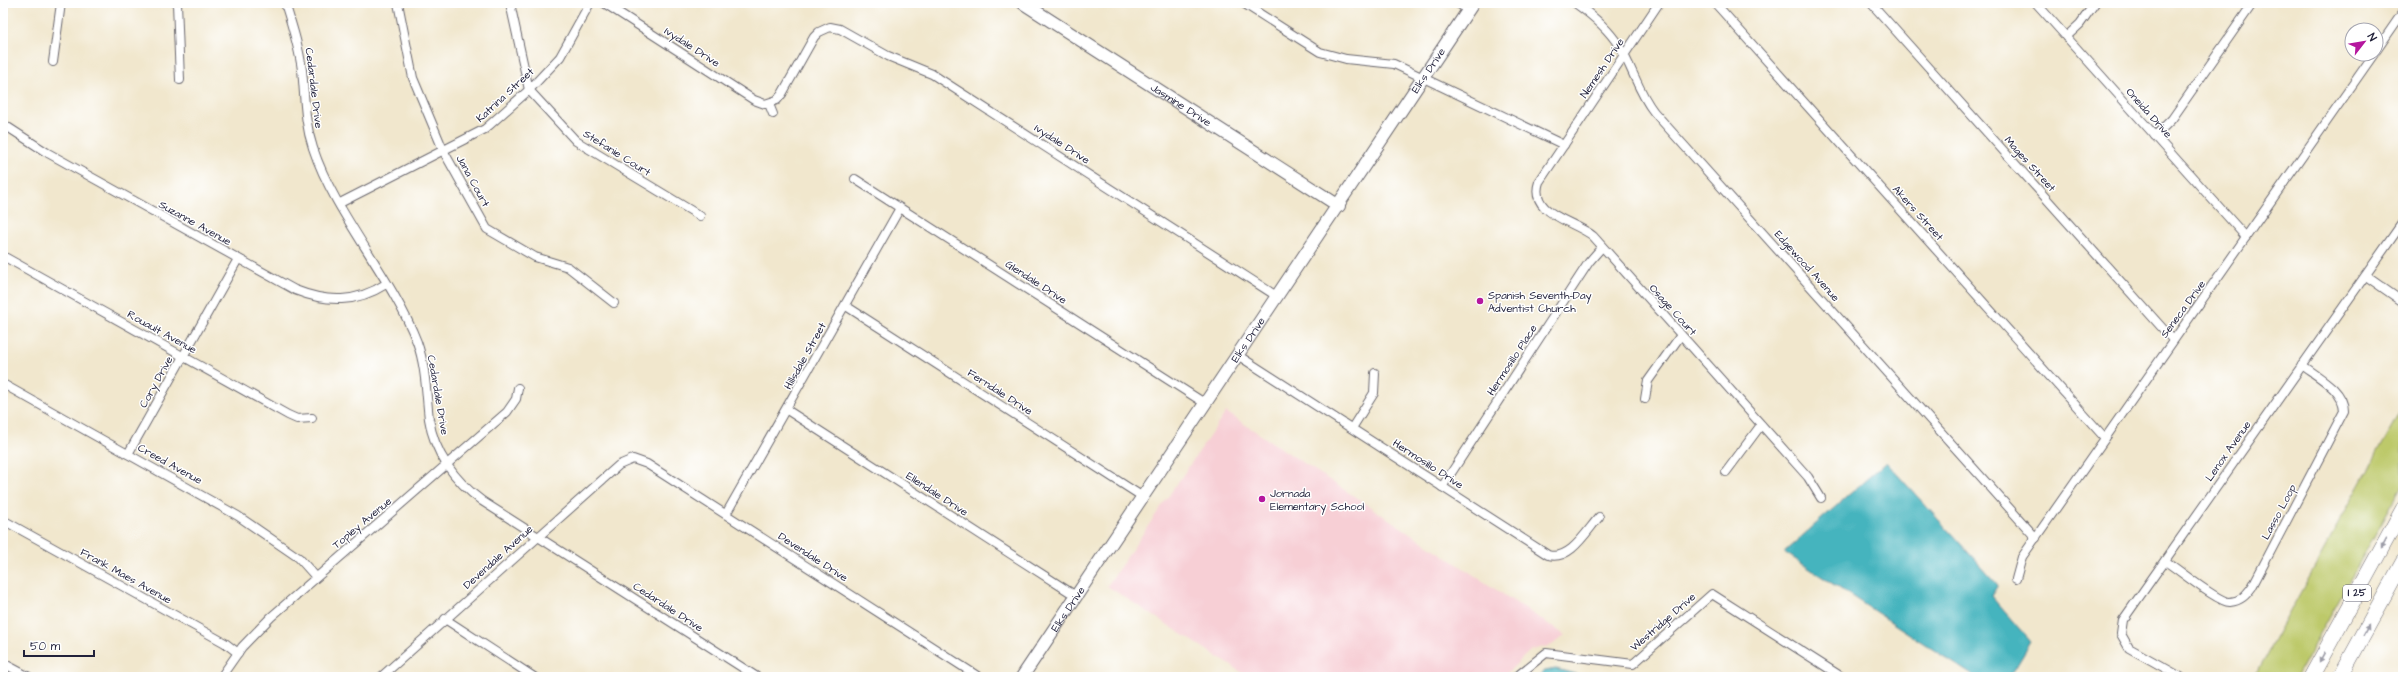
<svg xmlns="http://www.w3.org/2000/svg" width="2406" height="680" viewBox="0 0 2406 680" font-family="'Architects Daughter',sans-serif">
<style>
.built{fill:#f7cfd5}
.green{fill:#bdc96a;stroke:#707652}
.water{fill:#45b4be;stroke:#346b7c}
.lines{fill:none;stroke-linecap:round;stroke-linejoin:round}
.street-casing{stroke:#6a676e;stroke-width:10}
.secondary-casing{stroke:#6a676e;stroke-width:14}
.highway-casing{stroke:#6a676e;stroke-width:16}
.street{stroke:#fff;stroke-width:8}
.secondary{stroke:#fff;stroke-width:12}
.highway{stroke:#fff;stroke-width:15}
.oneway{fill:#9c9ca7}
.poi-dot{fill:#b5179e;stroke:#fff;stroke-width:1.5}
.labels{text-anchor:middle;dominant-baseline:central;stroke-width:3;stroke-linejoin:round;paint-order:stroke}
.shield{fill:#fff;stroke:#646476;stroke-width:1}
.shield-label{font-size:10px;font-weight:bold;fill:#22223b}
.street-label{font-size:11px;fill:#22223b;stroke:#fff}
.poi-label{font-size:11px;fill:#22223b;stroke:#fff;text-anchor:start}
</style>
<rect width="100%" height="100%" fill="#fff"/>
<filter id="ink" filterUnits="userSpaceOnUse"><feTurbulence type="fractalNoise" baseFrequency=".025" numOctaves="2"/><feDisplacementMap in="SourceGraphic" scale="8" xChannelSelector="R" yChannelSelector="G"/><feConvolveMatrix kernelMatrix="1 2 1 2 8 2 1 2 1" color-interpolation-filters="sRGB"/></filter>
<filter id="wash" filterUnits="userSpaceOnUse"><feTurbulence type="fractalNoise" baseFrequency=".012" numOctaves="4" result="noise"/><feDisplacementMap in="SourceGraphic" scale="16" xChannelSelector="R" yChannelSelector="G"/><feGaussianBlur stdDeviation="0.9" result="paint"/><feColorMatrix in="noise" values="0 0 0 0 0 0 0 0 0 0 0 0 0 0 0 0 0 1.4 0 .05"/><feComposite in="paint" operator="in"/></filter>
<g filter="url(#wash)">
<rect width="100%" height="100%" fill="#f1e7cd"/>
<!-- built -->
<path class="built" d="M 1226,412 L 1565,635 L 1552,645 L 1531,650 L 1503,677 L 1249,677 L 1107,586 Z"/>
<!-- green -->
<path class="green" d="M 2403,406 L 2403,484 L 2296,677 L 2254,677 Z"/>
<!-- water -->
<g class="water">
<path d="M 1886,462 L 1998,585 L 1991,596 L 2031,642 L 2010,677 L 1975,677 L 1784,552 Z"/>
<path d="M 1556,669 L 1587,677 L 1537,677 L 1545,671 Z"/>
</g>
</g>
<g filter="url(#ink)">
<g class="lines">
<!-- street casing -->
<g class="street-casing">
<g id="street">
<path d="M 177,3 L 180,80"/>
<path d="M 285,3 C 292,25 299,47 302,70 C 305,97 304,121 313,148 C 335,215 391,275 417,342 C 426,367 426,393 429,419 C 434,453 455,481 482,501 L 757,677"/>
<path d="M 398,3 L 413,78 L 444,152 L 487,229 L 535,257 L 568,267 L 614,303"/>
<path d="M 510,3 L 529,90 L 576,141 L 700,216"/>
<path d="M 604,3 L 754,100 L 765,104 L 777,100 L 782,94 L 814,37 L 819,32 L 830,27 L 840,29 L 888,56 L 932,74 L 1278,297"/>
<path d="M 1243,3 L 1320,52 L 1346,59 L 1394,64 L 1564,145"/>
<path d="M 1457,3 L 1469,10"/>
<path d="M 1575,3 C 1592,15 1608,28 1619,46 C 1633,68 1638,92 1654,112 L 2036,538"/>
<path d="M 1659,3 L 1539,182 C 1528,214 1575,221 1593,236 L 1808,477 L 1821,498"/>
<path d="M 1715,3 L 2105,438"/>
<path d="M 1871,3 L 2173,340"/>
<path d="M 2036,3 L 2246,237"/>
<path d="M 2066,37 L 2080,24 L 2095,3"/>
<path d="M 2376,51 L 2403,12"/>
<path d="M 53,62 L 61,3"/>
<path d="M 769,104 L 773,114"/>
<path d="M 3,124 L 46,152 L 295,290 C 328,303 356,303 386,284"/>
<path d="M 2155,136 L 2172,119 L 2253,3"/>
<path d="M 855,179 L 1206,404"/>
<path d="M 340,203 L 485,129 L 529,90 L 560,57 L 590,3"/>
<path d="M 3,256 L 288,415 L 297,419 L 312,418"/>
<path d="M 2366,276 L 2403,302"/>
<path d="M 846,306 L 1143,497"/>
<path d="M 1239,356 L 1548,555 C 1570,561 1586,532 1599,517"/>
<path d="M 3,384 L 238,516 L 299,558 L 316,577"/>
<path d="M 1645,399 L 1648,381 L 1681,335"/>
<path d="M 787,410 L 1076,596"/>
<path d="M 1352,428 L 1374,393 L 1375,373"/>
<path d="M 128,454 L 238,259"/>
<path d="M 1726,472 L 1761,425"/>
<path d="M 1442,487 L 1589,262 L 1602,247"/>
<path d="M 726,514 L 900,208"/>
<path d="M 3,520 L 225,643 L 238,653"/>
<path d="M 2165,561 C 2177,568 2219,603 2230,602 C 2241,601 2246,595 2252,587 L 2344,411 C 2344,390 2318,377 2302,365"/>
<path d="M 2016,579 L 2022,557 L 2374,54"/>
<path d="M 445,619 L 534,677"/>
<path d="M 3,663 L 29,677"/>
<path d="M 221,677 L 242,647 L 271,617 L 507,412 L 516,399 L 518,388"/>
<path d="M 381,677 L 619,465 L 633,459 L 647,464 L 979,677"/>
<path d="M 1516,677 L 1546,653 L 1633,664 L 1712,594 L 1842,677"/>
<path d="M 2181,677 L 2129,648 L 2121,634 L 2123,620 L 2403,222"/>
</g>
</g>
<!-- secondary casing -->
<g class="secondary-casing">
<g id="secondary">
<path id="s1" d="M 1023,3 L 1339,206"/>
<path id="s2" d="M 1022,677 L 1473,3"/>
</g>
</g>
<!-- highway casing -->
<g class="highway-casing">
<g id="highway">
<path d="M 2311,677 L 2403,509"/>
<path d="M 2340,677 L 2403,562"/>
</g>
</g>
<!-- street -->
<use href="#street" class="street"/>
<!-- secondary -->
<use href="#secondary" class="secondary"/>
<!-- highway -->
<use href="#highway" class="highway"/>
</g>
<!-- one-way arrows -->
<defs><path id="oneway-solid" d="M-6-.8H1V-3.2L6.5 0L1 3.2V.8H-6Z"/></defs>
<g class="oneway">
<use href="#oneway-solid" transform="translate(2384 543) rotate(119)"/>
<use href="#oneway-solid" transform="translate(2366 630) rotate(-61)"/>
<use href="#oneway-solid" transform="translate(2322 657) rotate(119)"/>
</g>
</g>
<!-- markers -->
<g class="poi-dot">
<circle cx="1480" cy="301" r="4"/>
<circle cx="1262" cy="499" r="4"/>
</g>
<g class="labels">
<!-- shield labels -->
<rect class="shield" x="2343" y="585" width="28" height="16" rx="3"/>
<g class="shield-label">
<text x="2357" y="593">I 25</text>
</g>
<!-- street labels -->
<g class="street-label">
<text transform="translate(692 47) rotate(33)">Ivydale Drive</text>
<text transform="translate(1602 68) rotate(-56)">Nemesh Drive</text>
<text stroke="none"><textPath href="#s2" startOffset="730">Elks Drive</textPath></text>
<text transform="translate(314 88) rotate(83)">Cedardale Drive</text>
<text transform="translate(505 95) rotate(-43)">Katrina Street</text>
<text stroke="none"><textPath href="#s1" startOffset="188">Jasmine Drive</textPath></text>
<text transform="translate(2149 113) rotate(48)">Oneida Drive</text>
<text transform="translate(1062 144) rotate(33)">Ivydale Drive</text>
<text transform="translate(617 153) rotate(32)">Stefanie Court</text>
<text transform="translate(2030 164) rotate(48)">Mages Street</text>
<text transform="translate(473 181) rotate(61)">Jana Court</text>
<text transform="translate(1918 213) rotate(48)">Akers Street</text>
<text transform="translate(195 223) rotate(29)">Suzanne Avenue</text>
<text transform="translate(1807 266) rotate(48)">Edgewood Avenue</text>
<text transform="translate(1036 282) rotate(33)">Glendale Drive</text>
<text transform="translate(2183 309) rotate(-54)">Seneca Drive</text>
<text transform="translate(1673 310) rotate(48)">Osage Court</text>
<text transform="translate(162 332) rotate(29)">Rouault Avenue</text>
<text stroke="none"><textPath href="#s2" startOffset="406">Elks Drive</textPath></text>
<text transform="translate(805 356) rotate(-61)">Hillsdale Street</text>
<text transform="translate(1512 360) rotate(-57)">Hermosillo Place</text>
<text transform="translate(156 382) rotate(-61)">Cory Drive</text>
<text transform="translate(1000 392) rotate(33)">Ferndale Drive</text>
<text transform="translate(438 395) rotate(80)">Cedardale Drive</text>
<text transform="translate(2228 451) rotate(-55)">Lenox Avenue</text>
<text transform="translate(170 464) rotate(29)">Creed Avenue</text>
<text transform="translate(1428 464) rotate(33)">Hermosillo Drive</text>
<text transform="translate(937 494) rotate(33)">Ellendale Drive</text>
<text transform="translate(2279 512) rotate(-62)">Lasso Loop</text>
<text transform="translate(362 523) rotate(-40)">Topley Avenue</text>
<text transform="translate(498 557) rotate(-42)">Devendale Avenue</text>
<text transform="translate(813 557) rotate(33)">Devendale Drive</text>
<text transform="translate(126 576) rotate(29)">Frank Maes Avenue</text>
<text transform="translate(668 607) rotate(33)">Cedardale Drive</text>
<text stroke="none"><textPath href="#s2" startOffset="82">Elks Drive</textPath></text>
<text transform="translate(1663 622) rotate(-41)">Westridge Drive</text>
</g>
<!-- poi labels -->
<g class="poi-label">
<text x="1488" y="295">Spanish Seventh-Day<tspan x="1488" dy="13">Adventist Church</tspan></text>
<text x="1270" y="493">Jornada<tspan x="1270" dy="13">Elementary School</tspan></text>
</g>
</g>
<!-- margin -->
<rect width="2406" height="680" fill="none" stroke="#fff" stroke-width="16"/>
<!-- north arrow -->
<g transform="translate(2364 42) rotate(59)"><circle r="19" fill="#ffffff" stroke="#a7a7b1"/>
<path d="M0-3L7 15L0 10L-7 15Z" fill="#b5179e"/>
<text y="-6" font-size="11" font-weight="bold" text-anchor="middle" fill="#22223b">N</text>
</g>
<!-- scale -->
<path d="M24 650v6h70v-6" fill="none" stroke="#22223b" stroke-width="2"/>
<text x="30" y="650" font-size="12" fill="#22223b" stroke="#ffffff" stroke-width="3" paint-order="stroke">50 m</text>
</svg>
